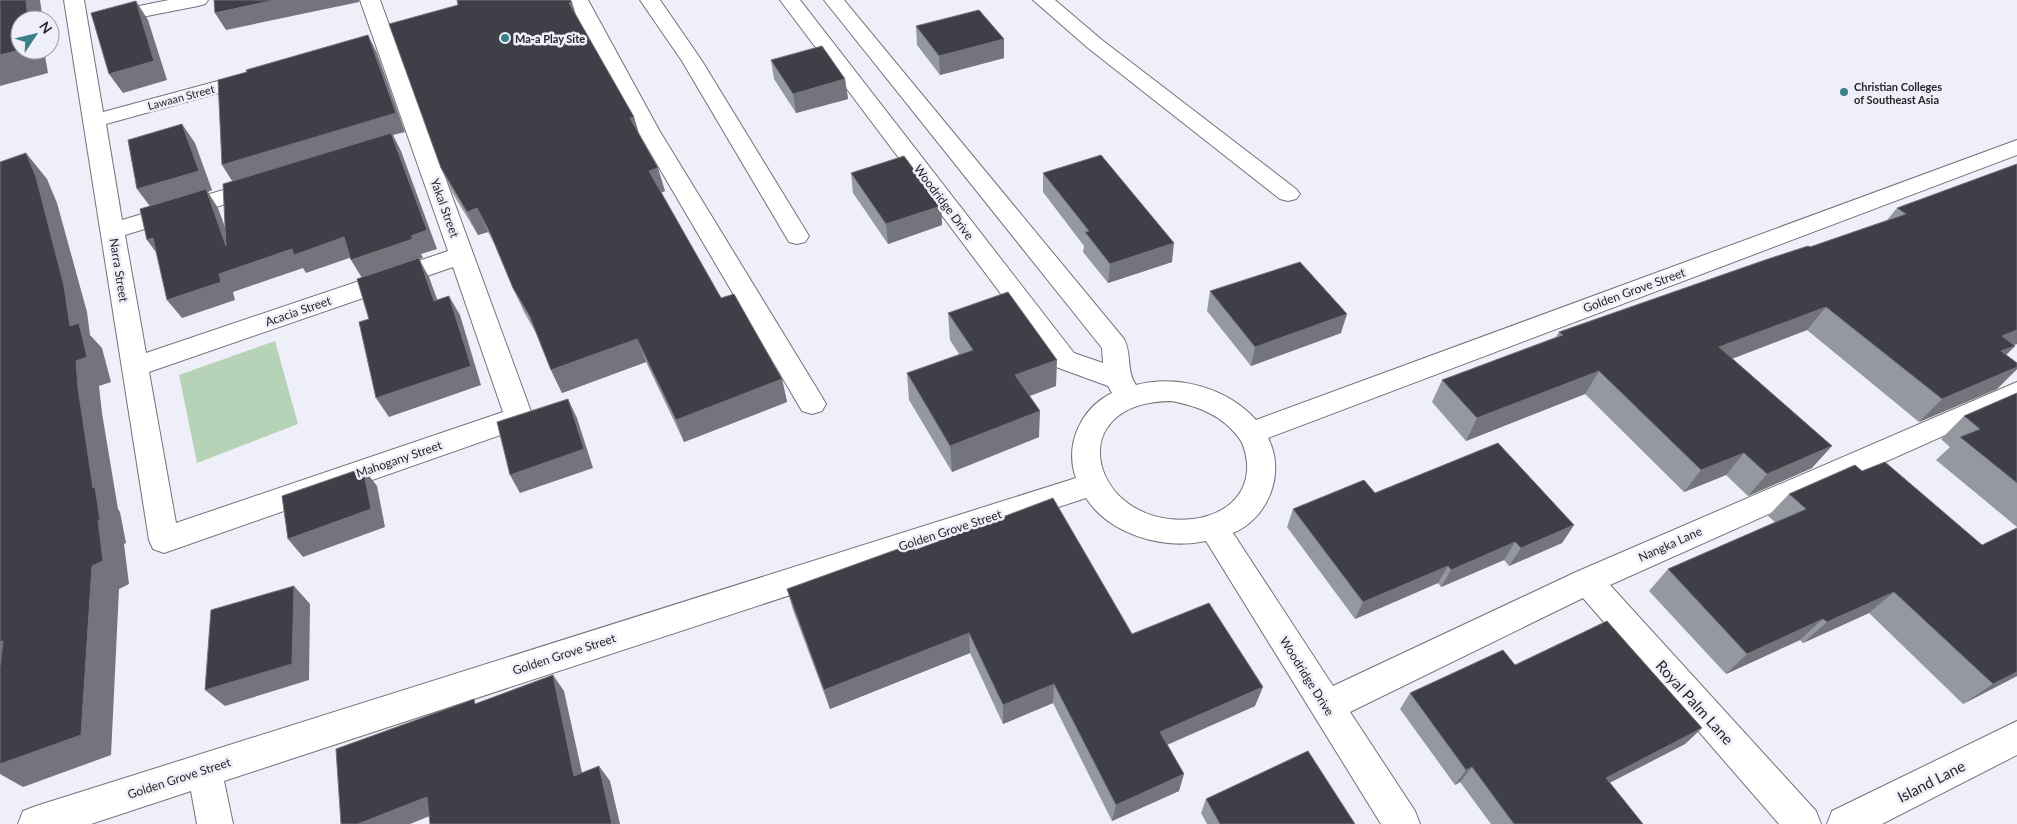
<svg xmlns="http://www.w3.org/2000/svg" width="2017" height="824" viewBox="0 0 2017 824" font-family="Lato,sans-serif">
<style>
.green{fill:#b6d3b7}
.lines{fill:none;stroke-linecap:round;stroke-linejoin:round}
.minor-casing{stroke:#72737b;stroke-width:2}
.minor{fill:#fff;fill-rule:evenodd}
.wall{fill:#9698a0}
.shaded-wall{fill:#74747c}
.building{fill:#3f4047;stroke:#74747c}
.poi-dot{fill:#398089;stroke:#eeeff8;stroke-width:2}
.labels{text-anchor:middle;dominant-baseline:central;stroke-width:5;stroke-linejoin:round;paint-order:stroke}
.far-poi-label{font-size:11px;font-weight:bold;fill:#252629;stroke:#eeeff8;text-anchor:start}
.far-street-label{font-size:11px;fill:#252629;stroke:#eeeff8}
.street-label{font-size:12px;fill:#252629;stroke:#eeeff8}
.near-street-label{font-size:15px;fill:#252629;stroke:#eeeff8}
</style>
<rect width="100%" height="100%" fill="#eeeff8"/>
<!-- green -->
<path class="green" d="M 275,341 L 298,424 L 197,463 L 179,375 Z"/>
<g class="lines">
<!-- minor casing -->
<g class="minor-casing">
<g id="minor">
<path d="M 64,0 L 84,0 L 103,112 L 255,71 L 262,73 L 265,77 L 262,81 L 106,124 L 122,220 L 260,179 L 268,181 L 271,186 L 268,191 L 125,235 L 146,353 L 448,251 L 360,0 L 380,0 L 533,417 L 529,425 L 164,553 L 153,549 L 149,540 ZM 453,267 L 503,412 L 176,523 L 149,372 Z"/>
<path d="M 169,0 L 208,0 L 205,4 L 198,6 L 106,24 L 99,22 L 96,18 L 99,14 Z"/>
<path d="M 568,0 L 588,0 L 659,130 L 822,397 L 826,404 L 822,411 L 812,414 L 802,411 L 637,130 Z"/>
<path d="M 640,0 L 660,0 L 702,61 L 809,236 L 805,242 L 797,244 L 789,242 L 682,61 Z"/>
<path d="M 780,0 L 800,0 L 1074,353 L 1103,363 L 1102,348 L 824,0 L 844,0 L 1124,339 C 1132,354 1126,371 1136,385 C 1177,374 1228,388 1256,420 L 2017,140 L 2017,155 L 1268,438 C 1286,472 1269,518 1233,533 L 1333,686 L 1576,572 L 2017,382 L 2017,403 L 1610,585 L 1816,811 L 1821,824 L 1779,824 L 1583,598 L 1350,712 L 1415,811 L 1420,824 L 1381,824 L 1206,541 C 1164,550 1110,535 1086,498 L 224,781 L 233,824 L 197,824 L 191,791 L 91,824 L 18,824 L 23,811 L 36,806 L 1076,478 C 1064,445 1081,408 1112,393 L 1108,386 L 1056,367 ZM 1171,401 C 1198,406 1222,415 1239,438 C 1244,445 1246,454 1247,463 C 1249,496 1224,515 1193,519 C 1092,530 1057,402 1171,401 Z"/>
<path d="M 1033,0 L 1055,0 L 1102,40 L 1296,189 L 1300,194 L 1296,199 L 1288,201 L 1280,199 L 1088,48 Z"/>
<path d="M 2017,721 L 2017,755 L 1882,824 L 1827,824 L 1832,811 Z"/>
</g>
</g>
<!-- minor -->
<use href="#minor" class="minor"/>
</g>
<!-- wall -->
<g class="wall">
<path d="M 575,14 L 634,117 L 639,135 L 665,191 L 661,193 L 721,298 L 782,379 L 787,402 L 684,442 L 646,362 L 562,393 L 551,370 L 536,333 L 524,312 L 513,288 L 495,245 L 488,232 L 478,235 L 452,192 L 441,168 Z"/>
<path d="M 916,26 L 1004,39 L 1004,58 L 940,75 L 917,45 Z"/>
<path d="M 771,60 L 845,79 L 848,99 L 796,113 L 774,79 Z"/>
<path d="M 2017,164 L 2014,345 L 2015,346 L 2006,355 L 2017,363 L 2017,369 L 1997,389 L 1919,422 L 1807,330 L 1732,359 L 1812,468 L 1748,496 L 1726,475 L 1684,492 L 1585,394 L 1466,441 L 1432,402 L 1442,380 L 1556,337 L 1559,332 L 1810,247 L 1887,220 L 1897,208 Z"/>
<path d="M 851,173 L 941,206 L 942,225 L 888,244 L 853,193 Z"/>
<path d="M 1043,173 L 1172,262 L 1108,283 L 1083,252 L 1084,246 L 1043,192 Z"/>
<path d="M 1210,291 L 1341,333 L 1251,366 L 1207,311 Z"/>
<path d="M 948,313 L 1056,386 L 1030,396 L 1039,437 L 952,472 L 909,400 L 907,373 L 959,354 L 950,340 Z"/>
<path d="M 2017,393 L 2017,527 L 1936,460 L 1950,447 L 1941,439 L 1964,416 Z"/>
<path d="M 1862,471 L 1982,545 L 2017,676 L 1963,704 L 1869,613 L 1803,643 L 1800,640 L 1726,674 L 1649,591 L 1668,569 L 1775,522 L 1768,516 L 1789,494 Z"/>
<path d="M 1375,493 L 1574,525 L 1562,543 L 1509,566 L 1504,560 L 1441,587 L 1438,583 L 1355,619 L 1287,527 L 1293,509 Z"/>
<path d="M 915,550 L 1132,634 L 1255,706 L 1167,745 L 1179,791 L 1112,821 L 1053,703 L 1003,724 L 970,653 L 830,709 L 793,610 L 787,589 Z"/>
<path d="M 1515,665 L 1702,728 L 1685,744 L 1609,783 L 1643,824 L 1491,824 L 1460,782 L 1455,785 L 1400,709 L 1410,693 Z"/>
<path d="M 1206,799 L 1355,824 L 1207,824 L 1201,813 Z"/>
</g>
<!-- shaded-wall -->
<g class="shaded-wall">
<path d="M 26,0 L 40,0 L 43,20 L 28,20 Z"/>
<path d="M 275,0 L 359,0 L 359,2 L 226,30 L 215,13 Z"/>
<path d="M 136,1 L 148,20 L 167,80 L 123,93 L 109,74 Z"/>
<path d="M 572,2 L 579,25 L 569,3 Z"/>
<path d="M 368,35 L 377,53 L 405,132 L 393,135 L 401,151 L 437,249 L 421,254 L 423,258 L 419,259 L 429,277 L 445,321 L 362,278 L 351,260 L 413,239 L 234,184 L 222,165 Z"/>
<path d="M 1004,39 L 1004,58 L 940,75 L 939,56 Z"/>
<path d="M 20,50 L 44,50 L 48,73 L 0,86 L 0,55 Z"/>
<path d="M 845,79 L 848,99 L 796,113 L 793,94 Z"/>
<path d="M 634,117 L 641,140 L 630,118 Z"/>
<path d="M 182,124 L 195,143 L 212,190 L 208,192 L 218,208 L 239,265 L 152,209 L 137,189 Z"/>
<path d="M 26,153 L 47,179 L 57,203 L 87,312 L 90,335 L 102,348 L 111,382 L 99,386 L 102,413 L 118,509 L 120,512 L 126,543 L 124,544 L 129,584 L 119,589 L 111,755 L 23,787 L 0,774 L 0,764 L 93,488 Z"/>
<path d="M 658,168 L 665,191 L 656,194 L 649,171 Z"/>
<path d="M 941,206 L 942,225 L 888,244 L 886,224 Z"/>
<path d="M 477,208 L 488,232 L 478,235 L 467,212 Z"/>
<path d="M 344,237 L 355,256 L 306,273 L 303,268 L 233,292 L 235,300 L 182,318 L 167,300 L 219,274 L 292,249 Z"/>
<path d="M 153,238 L 161,259 L 147,240 Z"/>
<path d="M 1174,243 L 1172,262 L 1108,283 L 1110,264 Z"/>
<path d="M 449,296 L 460,315 L 481,385 L 389,417 L 376,398 Z"/>
<path d="M 1826,307 L 1807,330 L 1702,370 L 1719,347 Z"/>
<path d="M 1347,314 L 1341,333 L 1251,366 L 1255,347 Z"/>
<path d="M 2017,330 L 2017,344 L 1979,359 L 2002,336 Z"/>
<path d="M 637,339 L 646,362 L 562,393 L 551,370 Z"/>
<path d="M 2015,346 L 1992,369 L 2001,351 Z"/>
<path d="M 1057,360 L 1056,386 L 1015,401 L 1015,375 Z"/>
<path d="M 2017,367 L 2017,369 L 1997,389 L 1919,422 L 1942,399 Z"/>
<path d="M 1599,371 L 1585,394 L 1466,441 L 1477,418 Z"/>
<path d="M 782,379 L 787,402 L 684,442 L 676,420 Z"/>
<path d="M 568,399 L 577,418 L 593,468 L 520,493 L 510,475 Z"/>
<path d="M 1040,411 L 1039,437 L 952,472 L 950,446 Z"/>
<path d="M 1832,446 L 1812,468 L 1748,496 L 1767,474 Z"/>
<path d="M 1744,453 L 1726,475 L 1684,492 L 1701,470 Z"/>
<path d="M 363,468 L 377,486 L 385,527 L 303,557 L 288,539 Z"/>
<path d="M 1574,525 L 1562,543 L 1509,566 L 1521,548 Z"/>
<path d="M 1515,542 L 1504,560 L 1441,587 L 1451,570 Z"/>
<path d="M 1448,566 L 1438,583 L 1355,619 L 1363,602 Z"/>
<path d="M 294,586 L 310,604 L 309,680 L 225,706 L 205,690 Z"/>
<path d="M 1894,592 L 1869,613 L 1803,643 L 1827,622 Z"/>
<path d="M 1823,619 L 1800,640 L 1726,674 L 1747,654 Z"/>
<path d="M 969,633 L 970,653 L 830,709 L 824,690 Z"/>
<path d="M 3,641 L 0,674 L 0,642 Z"/>
<path d="M 2017,672 L 2017,676 L 1963,704 L 1993,684 Z"/>
<path d="M 553,675 L 564,691 L 586,791 L 574,776 Z"/>
<path d="M 1054,684 L 1053,703 L 1003,724 L 1003,705 Z"/>
<path d="M 1263,687 L 1255,706 L 1155,750 L 1160,732 Z"/>
<path d="M 1702,728 L 1685,744 L 1590,793 L 1606,778 Z"/>
<path d="M 599,766 L 610,781 L 620,824 L 612,824 Z"/>
<path d="M 1472,767 L 1460,782 L 1455,785 L 1466,770 Z"/>
<path d="M 1184,774 L 1179,791 L 1112,821 L 1116,805 Z"/>
<path d="M 427,797 L 442,811 L 410,824 L 358,824 Z"/>
</g>
<!-- building -->
<g class="building">
<path d="M 0,0 L 26,0 L 28,20 L 20,20 L 20,50 L 0,55 Z"/>
<path d="M 214,0 L 275,0 L 215,13 Z"/>
<path d="M 457,0 L 570,0 L 572,2 L 569,3 L 634,117 L 630,118 L 658,168 L 649,171 L 721,298 L 734,294 L 782,379 L 676,420 L 637,339 L 551,370 L 530,317 L 513,288 L 491,235 L 477,208 L 467,212 L 441,168 L 389,24 L 458,5 Z"/>
<path d="M 136,1 L 154,61 L 109,74 L 91,13 Z"/>
<path d="M 979,10 L 1004,39 L 939,56 L 916,26 Z"/>
<path d="M 368,35 L 396,113 L 222,165 L 218,80 L 247,72 L 246,70 Z"/>
<path d="M 822,46 L 845,79 L 793,94 L 771,60 Z"/>
<path d="M 182,124 L 199,171 L 137,189 L 128,140 Z"/>
<path d="M 391,133 L 427,230 L 411,236 L 413,239 L 351,260 L 344,237 L 294,255 L 292,249 L 219,274 L 221,282 L 167,300 L 153,238 L 147,240 L 140,209 L 206,189 L 226,246 L 223,184 Z"/>
<path d="M 26,153 L 36,177 L 64,286 L 70,326 L 79,323 L 87,357 L 76,361 L 78,388 L 93,488 L 95,487 L 100,520 L 98,520 L 103,561 L 92,566 L 81,735 L 0,764 L 0,667 L 3,641 L 0,642 L 0,162 Z"/>
<path d="M 1101,155 L 1174,243 L 1110,264 L 1085,232 L 1089,231 L 1043,173 Z"/>
<path d="M 904,156 L 941,206 L 886,224 L 851,173 Z"/>
<path d="M 2017,164 L 2017,330 L 2002,336 L 2015,346 L 2001,351 L 2017,363 L 2017,367 L 1942,399 L 1826,307 L 1719,347 L 1832,446 L 1767,474 L 1744,453 L 1701,470 L 1599,371 L 1477,418 L 1442,380 L 1563,335 L 1559,332 L 1765,260 L 1808,246 L 1810,247 L 1906,214 L 1897,208 Z"/>
<path d="M 419,258 L 434,301 L 449,296 L 471,366 L 376,398 L 359,322 L 369,319 L 357,279 Z"/>
<path d="M 1300,262 L 1347,314 L 1255,347 L 1210,291 Z"/>
<path d="M 1008,292 L 1057,360 L 1015,375 L 1040,411 L 950,446 L 907,373 L 973,350 L 948,313 Z"/>
<path d="M 2017,393 L 2017,483 L 1960,437 L 1980,429 L 1964,416 Z"/>
<path d="M 568,399 L 584,449 L 510,475 L 497,422 Z"/>
<path d="M 1498,443 L 1574,525 L 1521,548 L 1515,542 L 1451,570 L 1448,566 L 1363,602 L 1293,509 L 1364,480 L 1375,493 Z"/>
<path d="M 1885,462 L 1982,545 L 2017,528 L 2017,672 L 1993,684 L 1894,592 L 1827,622 L 1823,619 L 1747,654 L 1668,569 L 1806,509 L 1789,494 L 1855,465 L 1862,471 Z"/>
<path d="M 363,468 L 371,509 L 288,539 L 282,496 Z"/>
<path d="M 1053,498 L 1132,634 L 1209,603 L 1263,687 L 1160,732 L 1184,774 L 1116,805 L 1054,684 L 1003,705 L 969,633 L 824,690 L 787,589 L 912,544 L 915,550 Z"/>
<path d="M 294,586 L 292,664 L 205,690 L 211,610 Z"/>
<path d="M 1607,621 L 1702,728 L 1606,778 L 1643,824 L 1514,824 L 1472,767 L 1466,770 L 1410,693 L 1503,650 L 1515,665 Z"/>
<path d="M 553,675 L 574,776 L 599,766 L 612,824 L 430,824 L 427,797 L 358,824 L 341,824 L 336,749 L 474,699 L 475,704 Z"/>
<path d="M 1308,751 L 1355,824 L 1220,824 L 1206,799 Z"/>
</g>
<!-- markers -->
<g class="poi-dot">
<circle cx="505" cy="38" r="5"/>
<circle cx="1844" cy="92" r="5"/>
</g>
<g class="labels">
<!-- far-poi labels -->
<g class="far-poi-label">
<text x="515" y="38">Ma-a Play Site</text>
<text x="1854" y="86">Christian Colleges<tspan x="1854" dy="13">of Southeast Asia</tspan></text>
</g>
<!-- far-street labels -->
<g class="far-street-label">
<text transform="translate(181 97) rotate(-15)">Lawaan Street</text>
</g>
<!-- street labels -->
<g class="street-label">
<text transform="translate(944 202) rotate(53)">Woodridge Drive</text>
<text transform="translate(445 208) rotate(70)">Yakal Street</text>
<text transform="translate(119 270) rotate(81)">Narra Street</text>
<text transform="translate(1634 290) rotate(-20)">Golden Grove Street</text>
<text transform="translate(298 311) rotate(-19)">Acacia Street</text>
<text transform="translate(399 459) rotate(-19)">Mahogany Street</text>
<text transform="translate(950 530) rotate(-18)">Golden Grove Street</text>
<text transform="translate(1670 544) rotate(-24)">Nangka Lane</text>
<text transform="translate(564 654) rotate(-18)">Golden Grove Street</text>
<text transform="translate(1307 676) rotate(58)">Woodridge Drive</text>
<text transform="translate(179 778) rotate(-18)">Golden Grove Street</text>
</g>
<!-- near-street labels -->
<g class="near-street-label">
<text transform="translate(1695 702) rotate(48)">Royal Palm Lane</text>
<text transform="translate(1931 781) rotate(-27)">Island Lane</text>
</g>
</g>
<!-- north arrow -->
<g transform="translate(35 35) rotate(55)"><circle r="24" fill="#eeeff8" stroke="#9e9fa5"/>
<path d="M0-4L9 19L0 12L-9 19Z" fill="#398089"/>
<text y="-8" font-size="14" font-weight="bold" text-anchor="middle" fill="#252629">N</text>
</g>
</svg>
